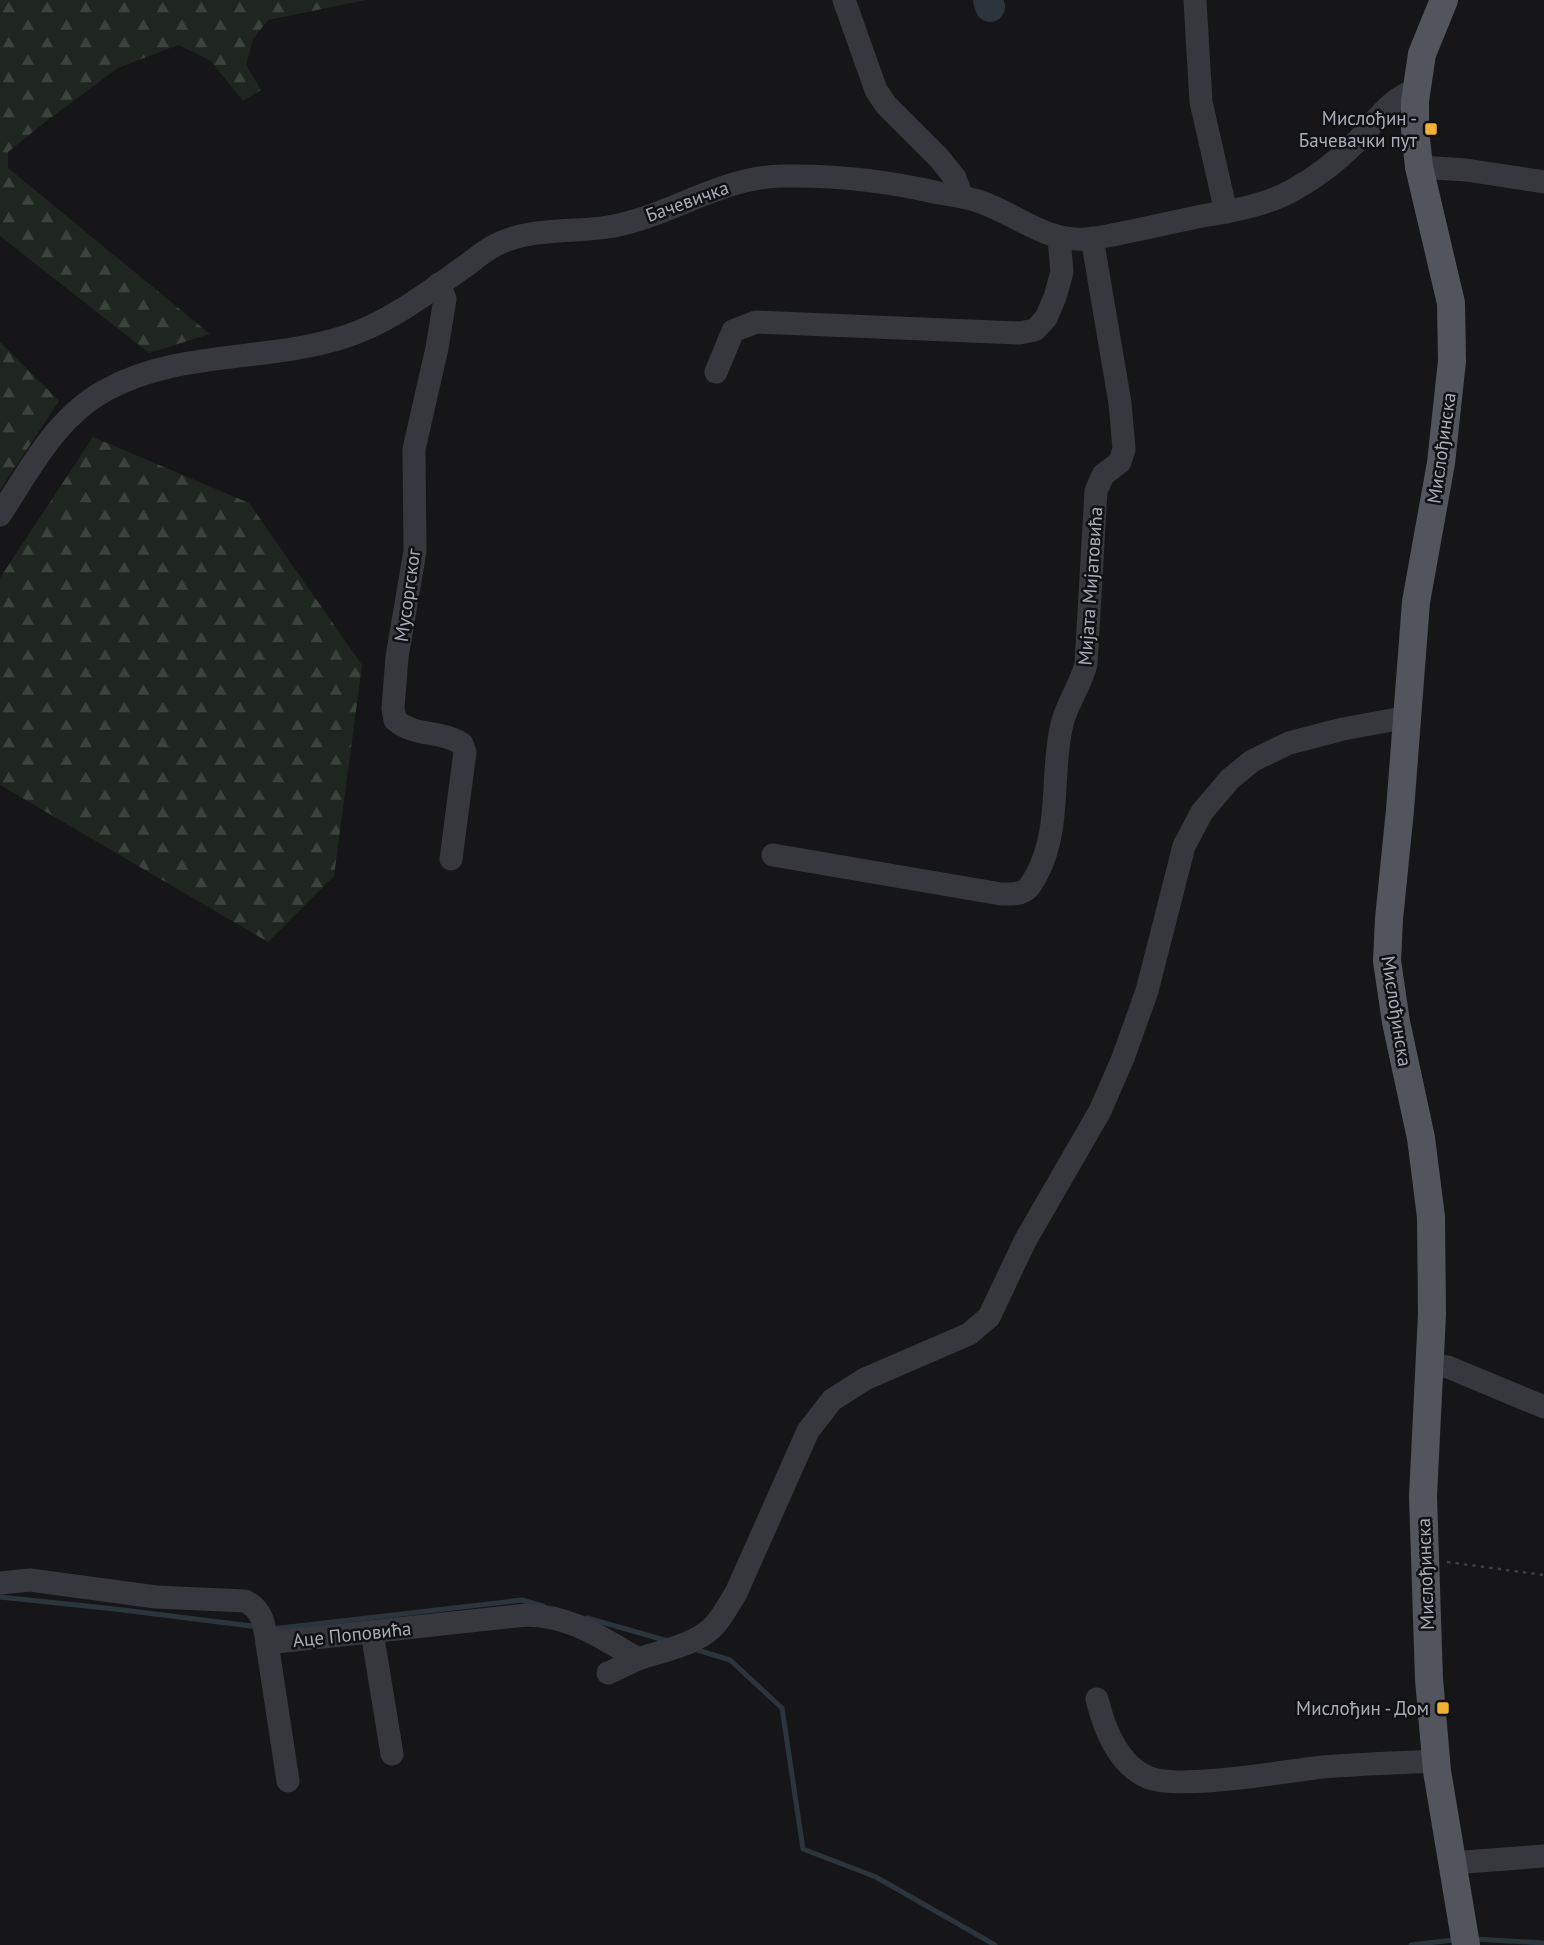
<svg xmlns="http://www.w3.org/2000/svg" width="1544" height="1945" viewBox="0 0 1544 1945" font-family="'PT Sans',sans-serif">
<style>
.forest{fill:url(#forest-firs)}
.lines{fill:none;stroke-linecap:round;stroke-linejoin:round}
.stream{stroke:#2c353c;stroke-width:5}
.river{stroke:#2c353c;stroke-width:30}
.path{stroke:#3d3f44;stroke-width:2.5;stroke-dasharray:3.5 5;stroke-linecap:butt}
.minor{stroke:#37383d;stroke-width:23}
.major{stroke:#53555c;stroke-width:28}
.poi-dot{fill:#f2b134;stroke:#111113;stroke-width:2.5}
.labels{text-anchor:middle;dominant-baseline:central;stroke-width:5;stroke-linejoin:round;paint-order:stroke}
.poi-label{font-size:19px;fill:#a8adb8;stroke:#111113;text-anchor:end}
.street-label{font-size:19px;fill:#a8adb8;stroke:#111113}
</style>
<defs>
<pattern id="forest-firs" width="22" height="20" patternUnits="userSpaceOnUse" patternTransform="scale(1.75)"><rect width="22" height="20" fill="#1e261f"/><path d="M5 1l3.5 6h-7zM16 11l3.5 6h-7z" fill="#3c433d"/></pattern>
</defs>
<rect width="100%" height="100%" fill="#161618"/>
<!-- forest -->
<g class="forest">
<path d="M 0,0 L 366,0 L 268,20 L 253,39 L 246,65 L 261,90 L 243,101 L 210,60 L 178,45 L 118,68 L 49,119 L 8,152 L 8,168 L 210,334 L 149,353 L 0,236 Z"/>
<path d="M 0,342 L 59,401 L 0,490 Z"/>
<path d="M 93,437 L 249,503 L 362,665 L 334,876 L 268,942 L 0,785 L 0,578 Z"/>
</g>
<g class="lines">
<!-- stream -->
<g class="stream">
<path d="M 0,1597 L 115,1609 L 259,1627"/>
<path d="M 587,1618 L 668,1641"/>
<path d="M 272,1629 L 522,1600 L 543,1606"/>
<path d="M 694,1649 L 730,1660 L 782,1708 L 803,1849 L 876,1877 L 995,1945"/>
<path d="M 1474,1939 L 1544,1943"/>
<path d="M 1411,1945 L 1453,1940"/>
</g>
<!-- river -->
<path class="river" d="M 988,0 L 990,7"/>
<!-- path -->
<path class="path" d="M 1447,1562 L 1544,1575"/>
<!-- minor -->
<g class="minor">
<path d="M 844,0 L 876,90 L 886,105 L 939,158 L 955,178 L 962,197"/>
<path d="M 1195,0 L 1201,102 L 1226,212"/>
<path d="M 1419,167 L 1466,170 L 1544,182"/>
<path d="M 439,284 L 445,299 L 437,348 L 414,449 L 415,551 L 397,657 L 393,708 L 395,720 C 414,737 442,730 462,744 L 465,752 L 451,859"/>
<path d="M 716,372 L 733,331 L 756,322 L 1019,333 L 1035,330 L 1046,318 L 1055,297 L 1062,272 L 1059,238"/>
<path d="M 0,515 C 30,469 56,417 106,390 C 179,350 266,362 344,337 C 389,323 428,292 467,265 C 475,259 483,252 492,247 C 526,227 571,233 608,227 C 669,217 720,177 782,176 C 834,175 888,181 939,193 C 952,195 965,197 978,201 C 1020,215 1048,246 1096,238 C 1130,232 1163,224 1197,217 C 1230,211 1266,206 1295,189 C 1316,177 1335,163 1352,146 C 1373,127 1388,98 1416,90"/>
<path d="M 773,855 L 1001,894 C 1010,894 1020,895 1027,889 C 1031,886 1033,880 1036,876 C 1062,828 1050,774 1062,724 C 1067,703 1081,685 1086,664 L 1096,491 L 1103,475 L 1120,462 L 1124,449 L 1120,403 L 1092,238"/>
<path d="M 1429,1364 L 1448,1367 L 1544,1407"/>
<path d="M 0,1583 L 30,1580 L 156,1597 L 245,1601 C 263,1610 264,1624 267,1643 L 526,1615 C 572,1616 600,1637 638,1659"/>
<path d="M 372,1632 L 392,1754"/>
<path d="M 267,1643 L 288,1781"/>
<path d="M 608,1673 C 618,1669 628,1663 638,1659 C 664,1650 694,1646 714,1626 C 723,1616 729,1604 736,1593 L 808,1431 L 832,1400 L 865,1379 L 969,1334 L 989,1317 L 1025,1241 L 1100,1111 L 1123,1058 L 1147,991 L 1184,846 L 1202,812 L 1230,779 L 1252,761 L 1289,743 L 1343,729 L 1408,717"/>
<path d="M 1097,1699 C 1104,1728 1118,1764 1147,1777 C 1178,1791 1285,1771 1323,1767 C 1360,1764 1398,1763 1435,1761"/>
<path d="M 1452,1863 L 1544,1856"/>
</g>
<!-- major -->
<path class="major" d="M 1444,0 L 1422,54 L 1415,101 L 1415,129 L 1419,167 L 1451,303 L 1452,361 L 1441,463 L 1416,602 L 1400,810 L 1389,919 L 1387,961 L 1396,1022 L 1421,1138 L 1431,1217 L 1432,1314 L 1423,1496 L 1429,1679 L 1437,1771 L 1466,1945"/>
</g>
<!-- markers -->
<g class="poi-dot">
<rect x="1424" y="122" width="14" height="14" rx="3.5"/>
<rect x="1436" y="1701" width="14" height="14" rx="3.5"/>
</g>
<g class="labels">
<!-- poi labels -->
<g class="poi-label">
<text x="1417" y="118">Мислођин -<tspan x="1417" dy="22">Бачевачки пут</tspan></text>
<text x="1429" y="1708">Мислођин - Дом</text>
</g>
<!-- street labels -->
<g class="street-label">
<text transform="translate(687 201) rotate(-20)">Бачевичка</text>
<text transform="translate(1441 448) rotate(-82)">Мислођинска</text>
<text transform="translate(1090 586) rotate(-86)">Мијата Мијатовића</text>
<text transform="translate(407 595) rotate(-82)">Мусоргског</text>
<text transform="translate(1397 1011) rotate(81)">Мислођинска</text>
<text transform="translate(1425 1574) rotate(-92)">Мислођинска</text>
<text transform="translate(352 1634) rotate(-6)">Аце Поповића</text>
</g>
</g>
</svg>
